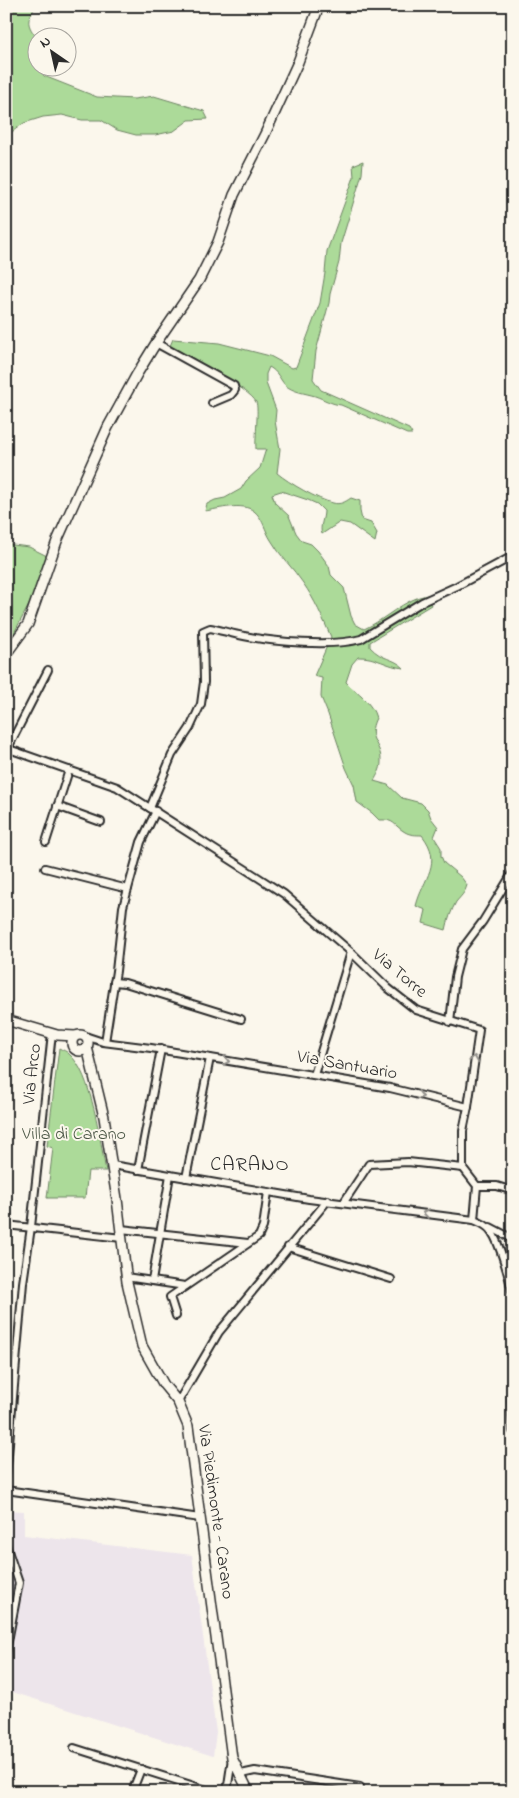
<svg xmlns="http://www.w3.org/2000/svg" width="519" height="1798" viewBox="0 0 519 1798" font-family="'Indie Flower',sans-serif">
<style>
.built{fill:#ede5eb}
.green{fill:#acda99;stroke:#6c8262}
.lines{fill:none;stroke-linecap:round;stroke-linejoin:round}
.street-casing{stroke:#2b2b2b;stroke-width:10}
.secondary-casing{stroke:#2b2b2b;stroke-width:12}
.street{stroke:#fbf7ec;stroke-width:6}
.secondary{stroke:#fbf7ec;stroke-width:9}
.oneway{stroke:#93918c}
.labels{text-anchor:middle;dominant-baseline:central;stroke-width:4;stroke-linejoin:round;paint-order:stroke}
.street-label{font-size:18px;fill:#2b2b2b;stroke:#fbf7ec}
.park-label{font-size:18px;fill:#4b5746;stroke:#fbf7ec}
.quarter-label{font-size:20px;letter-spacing:1px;fill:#2b2b2b;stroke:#fbf7ec}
</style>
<rect width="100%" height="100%" fill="#fbf7ec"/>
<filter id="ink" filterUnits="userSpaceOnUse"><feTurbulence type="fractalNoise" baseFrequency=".02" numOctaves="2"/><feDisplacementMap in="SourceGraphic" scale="10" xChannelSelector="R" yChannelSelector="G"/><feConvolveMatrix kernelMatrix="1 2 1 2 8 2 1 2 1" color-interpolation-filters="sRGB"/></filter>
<g filter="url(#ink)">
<!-- built -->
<path class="built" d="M 6,1510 L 24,1511 L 24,1535 L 192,1555 L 216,1732 L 213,1756 L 6,1690 Z"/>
<!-- green -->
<g class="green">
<path d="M 6,6 L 36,6 C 29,18 25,21 34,34 L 49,37 L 38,38 L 37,57 L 33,60 L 44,76 L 97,97 L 134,99 L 154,96 L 204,111 L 208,119 L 189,120 L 174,131 L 155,135 L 136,135 L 117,130 L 101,120 L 82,120 L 62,115 L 43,117 L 24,123 L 9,134 L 6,139 Z"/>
<path d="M 363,161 L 362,174 L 341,243 L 339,262 L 330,294 L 329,303 L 316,351 L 313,379 L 321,390 L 409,429 L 412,434 L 407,434 L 341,405 C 331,404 324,399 315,396 C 305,393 293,392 285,385 C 279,378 278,372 269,367 L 266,374 L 266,383 L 276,410 L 275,421 L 280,449 L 277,473 C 289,483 318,500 333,503 C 340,505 345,502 351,498 L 360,501 L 360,511 L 362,520 L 371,523 L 377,533 L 375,542 L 350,524 L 340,522 L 322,534 C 319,527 324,519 324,511 L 317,504 L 308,500 L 281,491 L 272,494 L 275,503 L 289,516 L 296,533 L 302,541 L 311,544 L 318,551 L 329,566 L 331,575 L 344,588 L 351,616 L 355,624 L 364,629 C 385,620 404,599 427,595 L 431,605 L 370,642 L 370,647 C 383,661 393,657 404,668 C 388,667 375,656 358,657 L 352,664 L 346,682 C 357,694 372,702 376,718 C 365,741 382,742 381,762 C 381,770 377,775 374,781 L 388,785 L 402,798 L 421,803 L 428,810 L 431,818 L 438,827 L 434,837 L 441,848 L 441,856 L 444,863 L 461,877 L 467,885 C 465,893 461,896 456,902 C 451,911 448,920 446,930 L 423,923 L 426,910 L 416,906 C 423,878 444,863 422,835 C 416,835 410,835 405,832 C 393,825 395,819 379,820 L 372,813 L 357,802 L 354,785 L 346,768 L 328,714 L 321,697 L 322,678 L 314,676 L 331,637 C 323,619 315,600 303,583 C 293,568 280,556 271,540 C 265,531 263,518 254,511 C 242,502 219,509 205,511 L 207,504 L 215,500 L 225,498 L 241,489 L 246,481 L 260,468 L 266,449 L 256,449 C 255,437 259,409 256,402 C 250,389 186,355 170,346 L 173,339 L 219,343 L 270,356 L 292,368 L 296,367 L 320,303 L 325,273 L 327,251 L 354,177 L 353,165 Z"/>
<path d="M 6,542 L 13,545 L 29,547 L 47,556 L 31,601 L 6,648 Z"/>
<path d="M 59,1048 C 62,1050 67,1051 69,1054 C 92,1073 100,1142 106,1171 L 88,1171 L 85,1198 L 47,1198 L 53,1148 L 47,1146 Z"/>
</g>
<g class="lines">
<!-- street casing -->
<g class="street-casing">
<g id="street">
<path d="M 156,343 L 234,386 L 235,390 L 231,395 L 212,403"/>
<path d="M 6,748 L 117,787 L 284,894 L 351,952 L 388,988 L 416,1010 L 479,1030 L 468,1107"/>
<path d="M 8,748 L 48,670"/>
<path d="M 57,806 L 101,822"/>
<path d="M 150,808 L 172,755 L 190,728 L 201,704 L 204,682 L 203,631 L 210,628 C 221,630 232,634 244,636 C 274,642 332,647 361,639 L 422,602 L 457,586 L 513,556"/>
<path d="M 46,842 L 69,770"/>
<path d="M 45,868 L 128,889"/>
<path d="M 114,982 L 125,983 L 241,1019"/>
<path d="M 450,1022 L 455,977 L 462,949 L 483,921 L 513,872"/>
<path d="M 85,1036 L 103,1042 L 151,1048 L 390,1088 L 468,1107 L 463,1131 L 463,1168 L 477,1186 L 474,1220"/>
<path d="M 105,1042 L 116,971 L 123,907 L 141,842 L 156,811"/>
<path d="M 314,1075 L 351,952"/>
<path d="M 112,1165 L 309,1199 L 474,1220 C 481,1223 487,1225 491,1231 C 500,1243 510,1280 513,1296"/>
<path d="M 138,1170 L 161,1049"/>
<path d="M 186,1178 L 210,1058"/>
<path d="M 477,1186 L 497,1186 L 513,1191"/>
<path d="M 344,1202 L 369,1164 L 408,1162 L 463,1168"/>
<path d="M 6,1225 L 122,1238"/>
<path d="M 490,1227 L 513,1239"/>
<path d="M 121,1229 L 248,1243"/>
<path d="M 288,1247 L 391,1279"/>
<path d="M 126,1277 L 185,1286"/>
<path d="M 152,1281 L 170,1175"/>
<path d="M 176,1316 L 170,1297 L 259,1236 L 263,1227 L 268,1192"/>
<path d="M 513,1367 L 511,1401 L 513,1431"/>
<path d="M 178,1402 L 219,1332 L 328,1200"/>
<path d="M 6,1477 L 23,1283 L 31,1227 L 52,1033"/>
<path d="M 6,1490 L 200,1518"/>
<path d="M 6,1545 L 19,1583 L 6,1652"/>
<path d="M 74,1748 L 213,1792"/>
<path d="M 241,1774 L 255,1771 L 360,1787"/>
<path d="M 132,1792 L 141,1769"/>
<path d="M 227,1792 L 232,1758"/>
</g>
</g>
<!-- secondary casing -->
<g class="secondary-casing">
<g id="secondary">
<path d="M 6,654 L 28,624 L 57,541 L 108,427 L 137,374 L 156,343 L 199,280 L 218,242 L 234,195 L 265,134 L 298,62 L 319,6"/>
<path d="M 6,1020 L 57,1035 L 75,1036"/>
<circle cx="80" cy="1043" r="8"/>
<path d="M 87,1047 L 104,1117 L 117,1199 L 127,1282 L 142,1346 L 164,1385 L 178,1402 L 188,1426 L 232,1758 L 249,1792"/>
</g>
</g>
<!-- street -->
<use href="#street" class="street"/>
<!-- secondary -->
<use href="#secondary" class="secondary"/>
</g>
<!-- one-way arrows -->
<defs><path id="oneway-chevron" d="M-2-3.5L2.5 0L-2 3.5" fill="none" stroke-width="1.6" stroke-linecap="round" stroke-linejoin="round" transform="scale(1.25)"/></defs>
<g class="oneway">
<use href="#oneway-chevron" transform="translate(474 1059) rotate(-82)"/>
<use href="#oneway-chevron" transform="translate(226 1061) rotate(10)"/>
<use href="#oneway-chevron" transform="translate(420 1096) rotate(14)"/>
<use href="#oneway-chevron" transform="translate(426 1213) rotate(-172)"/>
</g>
</g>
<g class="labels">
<!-- street labels -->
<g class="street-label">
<text transform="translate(399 974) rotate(40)">Via Torre</text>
<text transform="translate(347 1066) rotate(10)">Via Santuario</text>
<text transform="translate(33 1074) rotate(-84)">Via Arco</text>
<text transform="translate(215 1512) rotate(82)">Via Piedimonte - Carano</text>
</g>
<!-- park labels -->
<g class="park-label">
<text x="74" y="1135">Villa di Carano</text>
</g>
<!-- quarter labels -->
<g class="quarter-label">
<text x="250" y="1165">CARANO</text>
</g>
</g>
<!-- margin -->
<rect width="519" height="1798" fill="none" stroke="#fbf7ec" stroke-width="25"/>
<rect x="12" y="12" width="494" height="1773" fill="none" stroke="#2b2b2b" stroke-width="2" filter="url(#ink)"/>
<!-- north arrow -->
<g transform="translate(52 52) rotate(326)"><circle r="24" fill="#fbf7ec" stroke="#a8a59f"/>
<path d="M0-4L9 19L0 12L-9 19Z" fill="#2b2b2b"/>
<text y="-8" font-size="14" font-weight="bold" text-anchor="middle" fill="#2b2b2b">N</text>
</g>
</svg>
